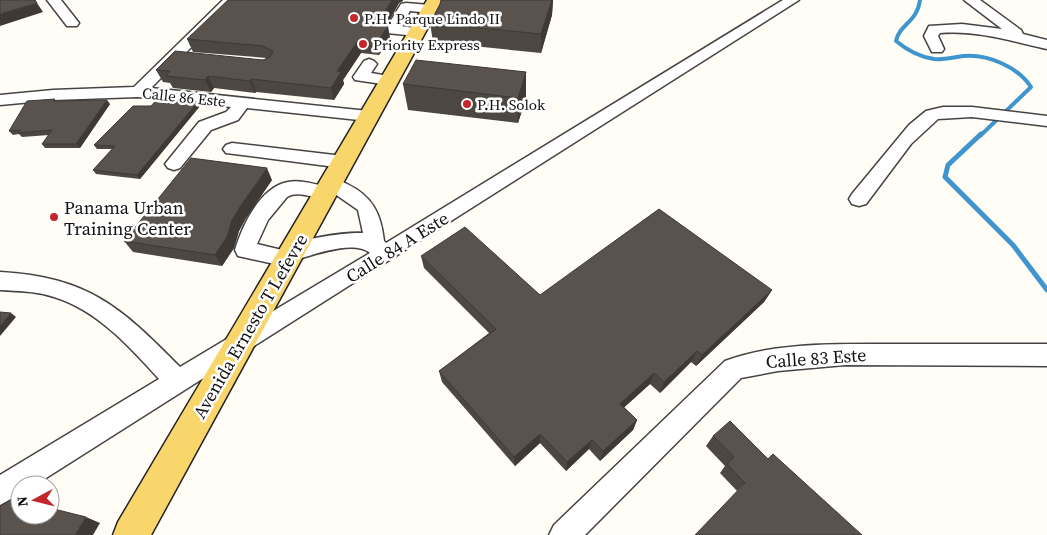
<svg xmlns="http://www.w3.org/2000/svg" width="1047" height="535" viewBox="0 0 1047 535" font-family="'Source Serif 4',serif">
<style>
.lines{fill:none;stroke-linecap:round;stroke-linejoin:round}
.stream-far1{stroke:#3f96cf;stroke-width:4}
.stream{stroke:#3f96cf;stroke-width:5}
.minor-casing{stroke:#444;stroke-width:3}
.major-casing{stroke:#222;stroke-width:3}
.minor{fill:#fff;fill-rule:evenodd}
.major{fill:#f9d66b;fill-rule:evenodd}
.wall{fill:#4d4742}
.shaded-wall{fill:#3f3936}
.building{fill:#5a524d;stroke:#3f3936}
.poi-dot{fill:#c4262e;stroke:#fff;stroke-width:2}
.labels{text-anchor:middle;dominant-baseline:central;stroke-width:5;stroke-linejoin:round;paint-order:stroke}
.far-poi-label{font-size:15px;fill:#111;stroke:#fff;text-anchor:start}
.far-street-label{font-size:15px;fill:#111;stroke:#fff}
.poi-label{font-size:18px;fill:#111;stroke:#fff;text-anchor:start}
.street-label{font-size:18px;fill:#111;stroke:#fff}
</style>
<rect width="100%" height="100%" fill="#fffdf5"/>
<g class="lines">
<!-- stream-far1 -->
<path class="stream-far1" d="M 920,0 C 917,23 900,23 896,41 C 907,50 919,57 934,59 C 944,60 954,57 964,56 C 988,54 1018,67 1031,87 L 980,136"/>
<!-- stream -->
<path class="stream" d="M 981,134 L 948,165 L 945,177 L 1013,245 L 1047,290"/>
<!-- minor casing -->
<g class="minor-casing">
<g id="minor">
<path d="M 47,0 L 61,0 L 79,23 L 77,26 L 67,26 Z"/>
<path d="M 223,0 L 238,0 L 151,88 L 368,111 L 374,112 L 376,116 L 374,120 L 368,121 L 247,108 L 238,120 L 211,130 L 180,168 L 174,170 L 168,168 L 165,164 L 199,122 L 226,112 L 231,107 L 138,97 L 53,100 L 0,105 L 0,95 L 53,90 L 134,87 Z"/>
<path d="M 783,0 L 799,0 L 35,485 L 20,485 L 20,494 L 0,505 L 0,475 L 159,379 C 130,347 97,310 54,297 C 36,291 18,291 0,290 L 0,272 C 88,277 121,307 180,367 L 370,253 C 354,240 316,254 298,259 L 295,265 L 288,267 L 238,256 L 235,250 C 242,226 260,187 288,182 C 299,180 311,183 323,186 L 324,179 C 333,177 339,180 347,184 C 372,196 381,213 384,241 L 386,243 ZM 335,194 L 358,210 L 363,233 C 347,232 292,239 282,250 L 257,244 L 268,220 L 287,197 C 301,189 318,202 333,198 Z"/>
<path d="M 964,0 L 980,0 L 1021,30 L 1023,34 L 1047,40 L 1047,49 C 1011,41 977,30 940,33 L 938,36 L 944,49 L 942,52 L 932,52 L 924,36 L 929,26 L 962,24 L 1002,29 Z"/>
<path d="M 406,3 L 430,5 L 437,9 L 430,13 L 410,11 L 401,26 L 421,29 L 423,32 L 421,35 L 416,36 L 387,33 L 385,30 L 401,4 Z"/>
<path d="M 369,59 L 374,61 L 377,64 L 371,73 L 395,77 L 397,80 L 395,83 L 389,85 L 355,80 L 353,77 L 364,61 Z"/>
<path d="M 943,107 L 972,107 L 1047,116 L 1047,126 L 972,117 L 938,119 L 911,144 L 866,204 L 859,206 L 852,204 L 849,199 L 852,194 L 909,125 L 926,111 Z"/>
<path d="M 232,143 L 343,156 L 349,158 L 352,162 L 349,166 L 343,168 L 226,153 L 223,149 L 226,145 Z"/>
<path d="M 890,344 L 1047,344 L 1047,366 L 845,365 L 778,371 L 741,378 L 585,535 L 549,535 L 554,525 L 725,361 C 776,342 837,344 890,344 Z"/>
</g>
</g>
<!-- major casing -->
<g class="major-casing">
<path id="major" d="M 427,0 L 443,0 L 151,535 L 113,535 L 118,522 Z"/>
</g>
<!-- minor -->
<use href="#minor" class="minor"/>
<!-- major -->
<use href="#major" class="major"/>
</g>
<!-- wall -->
<g class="wall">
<path d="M 441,0 L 553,0 L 552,15 L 541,53 L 433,42 L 430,23 L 440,4 Z"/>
<path d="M 403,1 L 399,3 L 386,26 L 390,38 L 379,55 L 361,53 L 343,80 L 344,84 L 334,100 L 256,92 L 255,93 L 214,88 L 211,92 L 173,88 L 170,83 L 163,82 L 156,70 L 263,60 L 267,58 L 193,52 L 187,39 Z"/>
<path d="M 526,72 L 526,98 L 518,123 L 408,110 L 403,84 Z"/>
<path d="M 56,101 L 110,104 L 80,148 L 45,148 L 42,144 L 49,135 L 22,137 L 19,134 L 13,135 L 9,131 Z"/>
<path d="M 151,106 L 200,106 L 140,179 L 96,174 L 93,170 L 112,149 L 97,149 L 94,145 Z"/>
<path d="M 272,180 L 246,218 L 239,231 L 234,248 L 222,266 L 133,252 L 124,241 Z"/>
<path d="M 421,256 L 540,295 L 772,290 L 764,302 L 696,366 L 691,362 L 660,393 L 650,384 L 624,407 L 637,420 L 633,430 L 600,461 L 589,449 L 566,471 L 540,443 L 515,466 L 442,382 L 439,371 L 489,333 L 424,268 Z"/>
<path d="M 713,436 L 768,459 L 737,491 L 720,473 L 725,466 L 706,446 Z"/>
</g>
<!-- shaded-wall -->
<g class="shaded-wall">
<path d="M 392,0 L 403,0 L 403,1 L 399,3 L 380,37 L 377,25 Z"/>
<path d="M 552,0 L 553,0 L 552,15 L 541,53 L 541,34 Z"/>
<path d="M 37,3 L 43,12 L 0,26 L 0,14 Z"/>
<path d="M 388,26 L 390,38 L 379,55 L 377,43 Z"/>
<path d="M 358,41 L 361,53 L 343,80 L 344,84 L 334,100 L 331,88 L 337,71 Z"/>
<path d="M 526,72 L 526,98 L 518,123 L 518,98 Z"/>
<path d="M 208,76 L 214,88 L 211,92 L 205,80 Z"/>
<path d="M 251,79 L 256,92 L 255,93 L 250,81 Z"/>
<path d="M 107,100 L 110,104 L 80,148 L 76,144 Z"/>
<path d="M 198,102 L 200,106 L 140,179 L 137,175 Z"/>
<path d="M 267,168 L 272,180 L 246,218 L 239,231 L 234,248 L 222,266 L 215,255 L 232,220 L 240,207 Z"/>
<path d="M 772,290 L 764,302 L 696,366 L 702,355 Z"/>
<path d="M 11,313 L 16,317 L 0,336 L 0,326 Z"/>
<path d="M 697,351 L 691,362 L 660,393 L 664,382 Z"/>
<path d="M 654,373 L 650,384 L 617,414 L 620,404 Z"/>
<path d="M 637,420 L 633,430 L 600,461 L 603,451 Z"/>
<path d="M 540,434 L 540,443 L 515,466 L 514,457 Z"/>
<path d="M 592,440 L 589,449 L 566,471 L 567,462 Z"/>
<path d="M 86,517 L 100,523 L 93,535 L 75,535 Z"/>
</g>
<!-- building -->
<g class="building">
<path d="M 0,0 L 35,0 L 37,3 L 0,14 Z"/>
<path d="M 228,0 L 392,0 L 377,25 L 388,26 L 377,43 L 358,41 L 337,71 L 341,72 L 331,88 L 251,79 L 250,81 L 208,76 L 205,80 L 166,76 L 170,71 L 156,70 L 175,51 L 263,60 L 270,57 L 273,51 L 263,46 L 187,39 Z"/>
<path d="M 441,0 L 552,0 L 541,34 L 430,23 L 440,4 Z"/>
<path d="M 416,60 L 526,72 L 518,98 L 403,84 Z"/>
<path d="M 159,97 L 198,102 L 137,175 L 93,170 L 115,146 L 94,145 L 133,106 L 151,106 Z"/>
<path d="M 55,99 L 53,101 L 107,100 L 76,144 L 42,144 L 52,130 L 18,133 L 21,130 L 9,131 L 27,101 Z"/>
<path d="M 191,158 L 267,168 L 240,207 L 232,220 L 227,237 L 215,255 L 124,241 Z"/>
<path d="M 659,209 L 772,290 L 702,355 L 697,351 L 664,382 L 654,373 L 620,404 L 637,420 L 603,451 L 592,440 L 567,462 L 540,434 L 514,457 L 439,371 L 496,329 L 421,256 L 465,227 L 540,295 Z"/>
<path d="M 0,312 L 11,313 L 0,326 Z"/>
<path d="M 730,421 L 768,459 L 773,454 L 862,535 L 695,535 L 745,483 L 727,464 L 734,457 L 713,436 Z"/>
<path d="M 20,494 L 20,515 L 50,515 L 50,508 L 86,517 L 75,535 L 0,535 L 0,506 Z"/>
</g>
<!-- markers -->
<g class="poi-dot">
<circle cx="354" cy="18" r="5"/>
<circle cx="363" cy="44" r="5"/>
<circle cx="467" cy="104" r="5"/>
<circle cx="54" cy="217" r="5"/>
</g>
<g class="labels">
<!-- far-poi labels -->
<g class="far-poi-label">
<text x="364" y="18">P.H. Parque Lindo II</text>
<text x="373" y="44">Priority Express</text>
<text x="477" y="104">P.H. Solok</text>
</g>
<!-- far-street labels -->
<g class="far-street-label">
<text transform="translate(184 97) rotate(6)">Calle 86 Este</text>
</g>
<!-- poi labels -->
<g class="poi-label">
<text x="64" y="207">Panama Urban<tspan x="64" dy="21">Training Center</tspan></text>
</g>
<!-- street labels -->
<g class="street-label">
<text transform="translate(397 247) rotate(-32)">Calle 84 A Este</text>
<text transform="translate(250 326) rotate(-60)">Avenida Ernesto T Lefevre</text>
<text transform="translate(816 358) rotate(-4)">Calle 83 Este</text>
</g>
</g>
<!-- north arrow -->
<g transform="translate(35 500) rotate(263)"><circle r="24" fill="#ffffff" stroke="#a0a0a0"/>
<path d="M0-4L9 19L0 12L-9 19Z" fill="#c4262e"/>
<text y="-8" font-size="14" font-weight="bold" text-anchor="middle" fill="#111111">N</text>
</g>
</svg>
